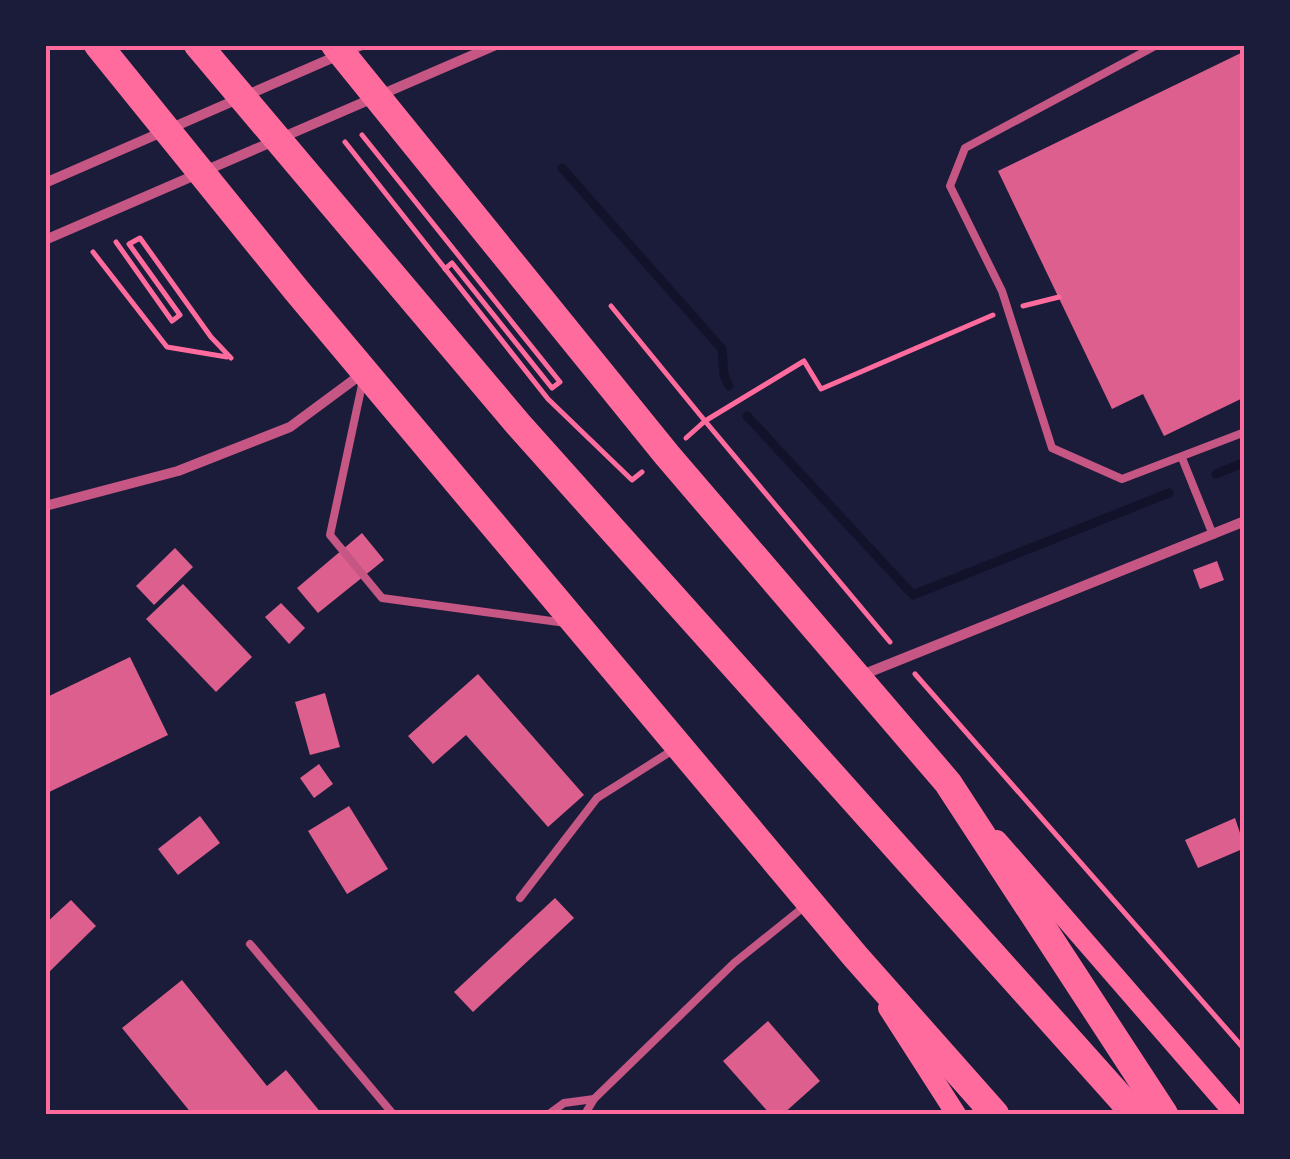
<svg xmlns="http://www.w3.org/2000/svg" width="1290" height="1159" viewBox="0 0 1290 1159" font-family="'IBM Plex Sans',sans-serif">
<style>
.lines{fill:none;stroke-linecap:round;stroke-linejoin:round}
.stream{stroke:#12122b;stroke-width:9}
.building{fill:#dd5f8e}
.path{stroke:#ff6b9d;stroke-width:5}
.service{stroke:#c65784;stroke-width:8}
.minor{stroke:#c65784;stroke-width:10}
.secondary{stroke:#ff6b9d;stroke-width:20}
.trunk{stroke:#ff6b9d;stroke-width:28}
.neatline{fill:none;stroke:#ff6b9d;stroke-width:4}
</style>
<rect width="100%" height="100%" fill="#1b1b3a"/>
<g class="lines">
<!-- stream -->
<g class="stream">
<path d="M 562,168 L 722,349 L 724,375 L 729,386"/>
<path d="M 747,416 L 913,595 L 1169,493"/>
<path d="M 1216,474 L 1245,462"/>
</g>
</g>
<!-- building -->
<g class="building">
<path d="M 1245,51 L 1245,397 L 1164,436 L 1143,394 L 1112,409 L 998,171 Z"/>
<path d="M 362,533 L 384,560 L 318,613 L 297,588 Z"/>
<path d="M 175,548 L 193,567 L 154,605 L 136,586 Z"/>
<path d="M 1217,561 L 1224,580 L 1200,589 L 1193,570 Z"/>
<path d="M 183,584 L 252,657 L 216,692 L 146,619 Z"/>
<path d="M 281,603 L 305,628 L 289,644 L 265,617 Z"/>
<path d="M 130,657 L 168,735 L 45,794 L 45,698 Z"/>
<path d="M 478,674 L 584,795 L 548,827 L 466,735 L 433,764 L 408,736 Z"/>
<path d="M 325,693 L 340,747 L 310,755 L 295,702 Z"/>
<path d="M 319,764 L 333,784 L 314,798 L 300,778 Z"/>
<path d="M 349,806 L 388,869 L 347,894 L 308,831 Z"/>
<path d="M 200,816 L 220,843 L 178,875 L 158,849 Z"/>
<path d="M 1235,818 L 1245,848 L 1198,868 L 1185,840 Z"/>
<path d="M 555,898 L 574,918 L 473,1012 L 454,992 Z"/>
<path d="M 71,900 L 96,926 L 45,976 L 45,924 Z"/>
<path d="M 182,980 L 267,1086 L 286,1070 L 322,1114 L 192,1114 L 122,1028 Z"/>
<path d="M 768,1021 L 820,1081 L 783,1114 L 770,1114 L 723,1061 Z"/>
</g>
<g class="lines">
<!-- path -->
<g class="path">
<path d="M 362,135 L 560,382 L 552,388 L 452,263 L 445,269"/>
<path d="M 345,142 L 548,399 L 632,480 L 642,472"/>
<path d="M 116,242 L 172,321 L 180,315 L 129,244 L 140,238 L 211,337 L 231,358"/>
<path d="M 93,252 L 167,347 L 227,357"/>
<path d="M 611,306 L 705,421 L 686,438"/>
<path d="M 1023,306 L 1059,297"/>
<path d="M 890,642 L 705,421 L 804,361 L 821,389 L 993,315"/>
<path d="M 915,674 L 1245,1050"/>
</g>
<!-- service -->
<g class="service">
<path d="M 1157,45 L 965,148 L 950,186 L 1002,291 L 1052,448 L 1122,479 L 1245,432"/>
<path d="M 363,380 L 330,535 L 382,598 L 566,623"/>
<path d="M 1182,458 L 1213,535"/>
<path d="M 520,898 L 597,798 L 673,750"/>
<path d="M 250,944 L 393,1114"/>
<path d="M 549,1114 L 564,1103 L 594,1099 L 734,963 L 805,906"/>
<path d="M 585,1114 L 594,1099"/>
</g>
<!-- minor -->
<g class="minor">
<path d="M 45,183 L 362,45"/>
<path d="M 45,240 L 496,45"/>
<path d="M 45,506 L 178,471 L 290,427 L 363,373"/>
<path d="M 862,675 L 1245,521"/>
</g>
<!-- secondary -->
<g class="secondary">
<path d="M 997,840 L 1235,1114"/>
<path d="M 888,1008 L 956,1114"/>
</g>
<!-- trunk -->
<g class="trunk">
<path d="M 98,45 L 297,291 L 855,956 L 995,1114"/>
<path d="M 198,45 L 518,424 L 1135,1114"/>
<path d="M 335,45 L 667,455 L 948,783 L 1164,1114"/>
</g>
</g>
<!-- border -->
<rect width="1290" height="1159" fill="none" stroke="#1b1b3a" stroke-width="95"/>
<rect x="48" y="48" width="1194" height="1064" class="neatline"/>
</svg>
